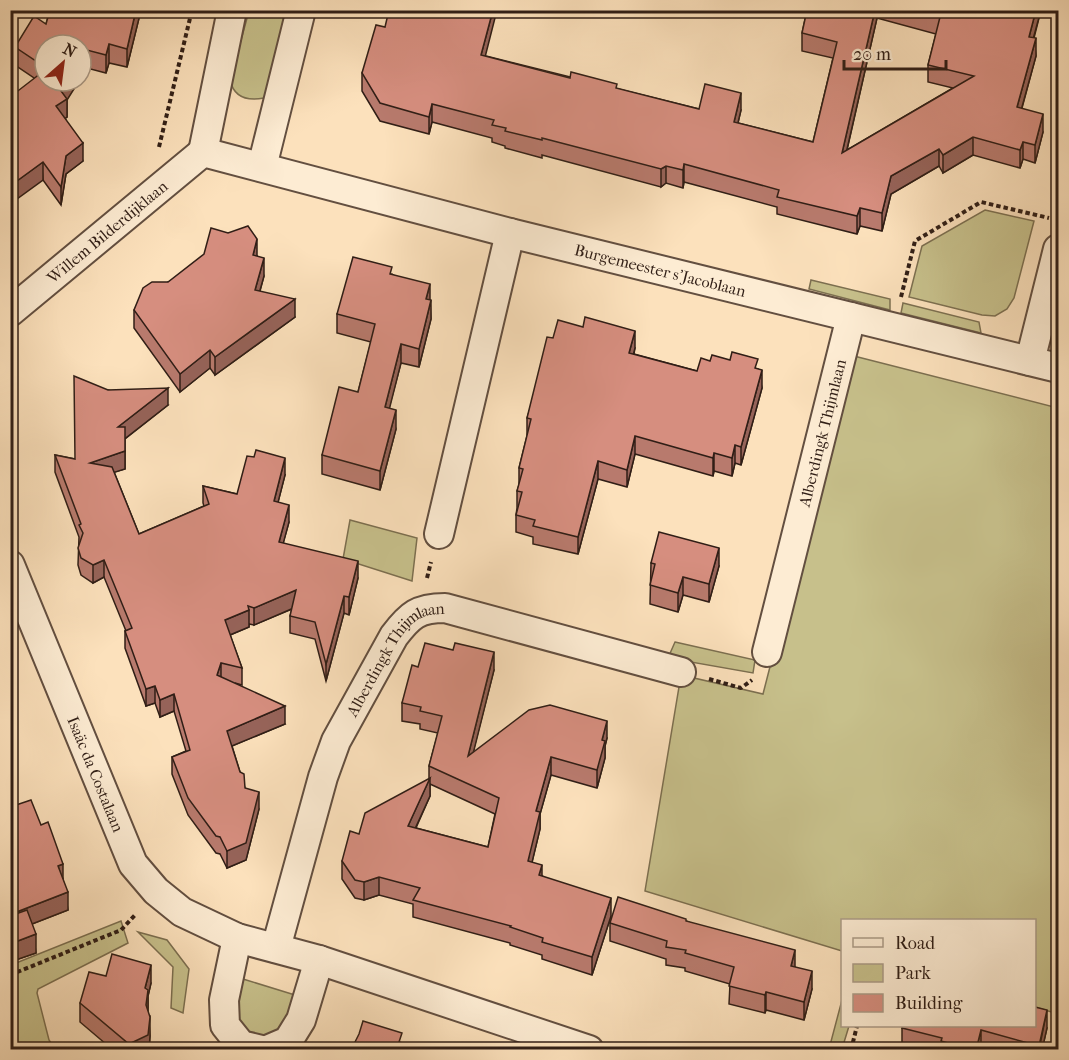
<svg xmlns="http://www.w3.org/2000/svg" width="1069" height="1060" viewBox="0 0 1069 1060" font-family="'IM FELL French Canon',serif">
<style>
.green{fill:#c7c08b;stroke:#7c6f50;stroke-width:1.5}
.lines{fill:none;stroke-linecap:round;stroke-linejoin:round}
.street-casing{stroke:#634f40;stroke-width:32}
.path{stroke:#301e16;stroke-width:4;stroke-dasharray:4.5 3;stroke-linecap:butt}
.street{stroke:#fdecd3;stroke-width:28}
.wall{fill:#b87a6d;stroke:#301e16;stroke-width:1.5;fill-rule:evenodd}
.shaded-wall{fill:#966359;stroke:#301e16;stroke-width:1.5}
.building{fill:#d68e7f;stroke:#301e16;stroke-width:1.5}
.labels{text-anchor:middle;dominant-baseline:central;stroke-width:4.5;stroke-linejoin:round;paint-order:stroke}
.street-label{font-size:16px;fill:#301e16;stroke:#fdecd3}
</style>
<rect width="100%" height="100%" fill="#fce1bc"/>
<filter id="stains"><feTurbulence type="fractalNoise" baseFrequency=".00333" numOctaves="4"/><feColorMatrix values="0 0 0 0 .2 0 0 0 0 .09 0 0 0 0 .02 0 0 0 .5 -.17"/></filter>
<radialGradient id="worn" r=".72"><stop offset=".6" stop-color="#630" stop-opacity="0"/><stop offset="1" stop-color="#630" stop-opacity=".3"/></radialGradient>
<!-- green -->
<g class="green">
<path d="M 249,11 L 290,11 L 270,89 L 264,98 C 248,101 234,98 230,80 Z"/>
<path d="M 985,210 L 1034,221 L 1014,298 L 1007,309 L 995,316 L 982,315 L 909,297 L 922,246 Z"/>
<path d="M 811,280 L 890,299 L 890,310 L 809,289 Z"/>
<path d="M 903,303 L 979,322 L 981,333 L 901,313 Z"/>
<path d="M 850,355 L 1058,408 L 1058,1014 L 1035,1007 L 1034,920 L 842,920 L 842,951 L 645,891 L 681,675 L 763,694 Z"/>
<path d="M 350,520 L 417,538 L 412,581 L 343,559 Z"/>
<path d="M 675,642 L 755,660 L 753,673 L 668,658 Z"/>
<path d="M 121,921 L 128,943 L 38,989 L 37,993 L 49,1040 L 55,1049 L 11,1049 L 11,965 Z"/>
<path d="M 138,932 L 167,940 L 189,969 L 183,1013 L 171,1008 L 173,967 Z"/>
<path d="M 243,979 L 295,995 L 284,1027 L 261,1039 C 257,1037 250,1036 247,1034 C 227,1021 237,996 243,979 Z"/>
<path d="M 842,1000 L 842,1026 L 849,1026 L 842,1049 L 829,1049 Z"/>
</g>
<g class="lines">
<!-- street casing -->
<g class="street-casing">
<g id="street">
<path d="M 203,152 L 232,10"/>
<path d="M 262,167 L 301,10"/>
<path id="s1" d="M 10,312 L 203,152 L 510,233 L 1058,368"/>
<path d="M 1030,361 L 1058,249"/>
<path d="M 439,534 L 510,233"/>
<path id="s2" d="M 10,565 L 133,864 L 156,891 L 182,912 L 237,938 L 319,960 L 589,1050"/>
<path id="s3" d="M 767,652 L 851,317"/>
<path d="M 237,938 L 224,1000 L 225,1025 L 241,1045 L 262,1050"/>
<path id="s4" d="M 276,948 L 323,777 L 336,741 L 394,636 C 410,615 418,608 445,608 L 681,672"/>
<path d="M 267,1050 L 288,1041 L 301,1020 L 319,960"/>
</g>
</g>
<!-- path -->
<g class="path">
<path d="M 159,147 L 192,10"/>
<path d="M 901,297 L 915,241 L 981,202 L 1049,218"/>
<path d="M 10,361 L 14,341"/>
<path d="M 427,578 L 431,562"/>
<path d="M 709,679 L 741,688 L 752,680"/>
<path d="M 10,975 L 121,930 L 135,915"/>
<path d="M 851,1050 L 857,1026"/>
</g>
<!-- street -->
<use href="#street" class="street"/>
</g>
<!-- wall -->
<g class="wall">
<path d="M 50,10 L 141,10 L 127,67 L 109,63 L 106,73 L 87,68 L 81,78 L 81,45 L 45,45 L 45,81 L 67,100 L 67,117 L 65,118 L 83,161 L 66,174 L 61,205 L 43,180 L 34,78 L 15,65 L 15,47 L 46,24 Z"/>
<path d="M 807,10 L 1041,10 L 1034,38 L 1036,56 L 1022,108 L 1043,132 L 1035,163 L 1023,159 L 1020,168 L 973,155 L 943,173 L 939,166 L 891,194 L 882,231 L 860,226 L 857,234 L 777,214 L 777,207 L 684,182 L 683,188 L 666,183 L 661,187 L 542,155 L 542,158 L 505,148 L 505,146 L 492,142 L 492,138 L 432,122 L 429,134 L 380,121 L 362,91 L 362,73 L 385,27 L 486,56 L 699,109 L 741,110 L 738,123 L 813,142 L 833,58 L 802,51 L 802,33 ZM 877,18 L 936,34 L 928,65 L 928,82 L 953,88 L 847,150 Z"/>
<path d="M 257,256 L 264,276 L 260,291 L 295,317 L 215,375 L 210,368 L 180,392 L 134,328 L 134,310 L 168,282 Z"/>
<path d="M 392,274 L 430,300 L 431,319 L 419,367 L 401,363 L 389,408 L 396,429 L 380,490 L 322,474 L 322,455 L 358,392 L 371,342 L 337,333 L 337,314 Z"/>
<path d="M 553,338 L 635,348 L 634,354 L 697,371 L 710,361 L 758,369 L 762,388 L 741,465 L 735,463 L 732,476 L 714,471 L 713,476 L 635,454 L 627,487 L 598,479 L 578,554 L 533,544 L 533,537 L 516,532 L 516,515 L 517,508 L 517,491 L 519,485 L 519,468 L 527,436 L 527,418 Z"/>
<path d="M 108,390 L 168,405 L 125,439 L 125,469 L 114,472 L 139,534 L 204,506 L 203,503 L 203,486 L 237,494 L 285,475 L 278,502 L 289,522 L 283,543 L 358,578 L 349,615 L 344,613 L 326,681 L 315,639 L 290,633 L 290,616 L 292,609 L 254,625 L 249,624 L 249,627 L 230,635 L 242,668 L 242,685 L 235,683 L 285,724 L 232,746 L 245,788 L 259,809 L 246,860 L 227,868 L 220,854 L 216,853 L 188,815 L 172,774 L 172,757 L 186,751 L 174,711 L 160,717 L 155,703 L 146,706 L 125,648 L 125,631 L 126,631 L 104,577 L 93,583 L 81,575 L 78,565 L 79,537 L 55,472 L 55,455 L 75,459 Z"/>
<path d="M 651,563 L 719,566 L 709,602 L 683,595 L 678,612 L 650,604 Z"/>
<path d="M 418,667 L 494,670 L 473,752 L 607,738 L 605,746 L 605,758 L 597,788 L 551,775 L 540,814 L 540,829 L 532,862 L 542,876 L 611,916 L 592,975 L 542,959 L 542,955 L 510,945 L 510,943 L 413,917 L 413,904 L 379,895 L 364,900 L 355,898 L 342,879 L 342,861 L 359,834 L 429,779 L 429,766 L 438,733 L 420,729 L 420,724 L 402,721 L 402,703 ZM 430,784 L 495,814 L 488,847 L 416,828 L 430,796 Z"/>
<path d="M 10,807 L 41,825 L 63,879 L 68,910 L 32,924 L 36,953 L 10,962 Z"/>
<path d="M 686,921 L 795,967 L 812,989 L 804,1020 L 766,1010 L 765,1013 L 729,1004 L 730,984 L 685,971 L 685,968 L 666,965 L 666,959 L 610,941 L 610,923 Z"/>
<path d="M 106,976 L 151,983 L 148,996 L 148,1010 L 150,1036 L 149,1050 L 113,1050 L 80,1022 L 80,1003 Z"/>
<path d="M 902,1028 L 1047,1028 L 1042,1050 L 988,1050 L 981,1048 L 981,1050 L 917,1050 L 902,1046 Z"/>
</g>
<!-- shaded-wall -->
<g class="shaded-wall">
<path d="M 136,10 L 141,10 L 127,67 L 127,49 Z"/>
<path d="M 493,10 L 497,10 L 481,73 L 481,55 Z"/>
<path d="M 875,10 L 877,10 L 877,18 L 842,171 L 842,153 Z"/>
<path d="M 1036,10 L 1041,10 L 1029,54 L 1029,37 Z"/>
<path d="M 1036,38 L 1036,56 L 1017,125 L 1017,107 Z"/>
<path d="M 109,44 L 109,63 L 106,73 L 106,55 Z"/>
<path d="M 87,50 L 87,68 L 81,78 L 81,60 Z"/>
<path d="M 67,81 L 79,81 L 67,100 L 67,117 L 56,125 L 56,106 L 61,91 Z"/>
<path d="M 741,93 L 741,110 L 734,139 L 734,122 Z"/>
<path d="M 432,104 L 432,122 L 429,134 L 429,117 Z"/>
<path d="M 1043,114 L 1043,132 L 1035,163 L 1035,145 Z"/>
<path d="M 973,137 L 973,155 L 943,173 L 943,155 Z"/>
<path d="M 1023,142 L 1023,159 L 1020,168 L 1020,150 Z"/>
<path d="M 83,143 L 83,161 L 66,174 L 61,205 L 61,187 L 66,156 Z"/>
<path d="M 939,149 L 939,166 L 891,194 L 882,231 L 882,213 L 891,176 Z"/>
<path d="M 43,162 L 43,180 L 10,204 L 10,186 Z"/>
<path d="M 684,164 L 684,182 L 683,188 L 683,170 Z"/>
<path d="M 666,166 L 666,183 L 661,187 L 661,169 Z"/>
<path d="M 860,208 L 860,226 L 857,234 L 857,216 Z"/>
<path d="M 257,239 L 257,258 L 253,255 Z"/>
<path d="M 264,258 L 264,276 L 255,308 L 255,290 Z"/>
<path d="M 430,284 L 430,303 L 426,299 Z"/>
<path d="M 295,299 L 295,317 L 215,375 L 215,357 Z"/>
<path d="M 431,300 L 431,319 L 419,367 L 419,349 Z"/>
<path d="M 635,331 L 635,348 L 629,371 L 629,353 Z"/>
<path d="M 401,344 L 401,363 L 385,426 L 385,407 Z"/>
<path d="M 210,350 L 210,368 L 180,392 L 180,374 Z"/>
<path d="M 762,370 L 762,388 L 741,465 L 741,447 Z"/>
<path d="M 168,388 L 168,405 L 118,444 L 118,427 Z"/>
<path d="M 396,410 L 396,429 L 380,490 L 380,471 Z"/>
<path d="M 635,436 L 635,454 L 627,487 L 627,470 Z"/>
<path d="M 735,445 L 735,463 L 732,476 L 732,458 Z"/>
<path d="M 125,451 L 125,469 L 90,480 L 90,463 Z"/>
<path d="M 714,453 L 714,471 L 713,476 L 713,458 Z"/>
<path d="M 285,458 L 285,475 L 274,518 L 274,501 Z"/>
<path d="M 598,461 L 598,479 L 578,554 L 578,537 Z"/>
<path d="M 289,505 L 289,522 L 279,559 L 279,542 Z"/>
<path d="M 719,548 L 719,566 L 709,602 L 709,584 Z"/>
<path d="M 104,560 L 104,577 L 93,583 L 93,565 Z"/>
<path d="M 358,561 L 358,578 L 349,615 L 349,597 Z"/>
<path d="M 683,577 L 683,595 L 678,612 L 678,593 Z"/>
<path d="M 296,590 L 296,607 L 254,625 L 254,608 Z"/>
<path d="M 344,596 L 344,613 L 326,681 L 326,664 Z"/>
<path d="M 249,610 L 249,627 L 225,637 L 225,620 Z"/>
<path d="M 494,652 L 494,670 L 468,774 L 468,756 Z"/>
<path d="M 221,663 L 221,680 L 217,675 Z"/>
<path d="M 155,686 L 155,703 L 146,706 L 146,689 Z"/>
<path d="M 174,694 L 174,711 L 160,717 L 160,700 Z"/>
<path d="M 285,706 L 285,724 L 227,748 L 227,731 Z"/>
<path d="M 607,721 L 607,738 L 605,746 L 605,758 L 597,788 L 597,770 L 602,740 Z"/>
<path d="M 551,757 L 551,775 L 540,814 L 540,829 L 528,879 L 528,861 L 536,811 Z"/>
<path d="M 430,778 L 430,796 L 408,844 L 408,826 Z"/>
<path d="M 259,792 L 259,809 L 246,860 L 227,868 L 227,851 Z"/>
<path d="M 63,864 L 63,882 L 58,866 Z"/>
<path d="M 542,865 L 542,883 L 539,875 Z"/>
<path d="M 379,877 L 379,895 L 364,900 L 364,882 Z"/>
<path d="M 68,892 L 68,910 L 14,931 L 14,913 Z"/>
<path d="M 611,898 L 611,916 L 592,975 L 592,957 Z"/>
<path d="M 36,934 L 36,953 L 10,962 L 10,944 Z"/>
<path d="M 795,950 L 795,968 L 791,966 Z"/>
<path d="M 151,965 L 151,983 L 148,996 L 148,1008 L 146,1024 L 145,988 Z"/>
<path d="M 812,971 L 812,989 L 804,1020 L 804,1002 Z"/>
<path d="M 766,992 L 766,1010 L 765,1013 L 765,995 Z"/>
<path d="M 1047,1010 L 1047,1028 L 1042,1050 L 1039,1050 Z"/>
<path d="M 150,1017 L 150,1036 L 149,1050 L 129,1050 L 129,1044 Z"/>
<path d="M 981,1030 L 981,1050 L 976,1050 Z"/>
</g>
<!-- building -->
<g class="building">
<path d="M 50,10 L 136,10 L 127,49 L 109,44 L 106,55 L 87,50 L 81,60 L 81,45 L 45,45 L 45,67 L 15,47 L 34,16 L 46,24 Z"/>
<path d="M 389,10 L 493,10 L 481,55 L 570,78 L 571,72 L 617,84 L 616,88 L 699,109 L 705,84 L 741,93 L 734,122 L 813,142 L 837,42 L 802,33 L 807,10 L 875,10 L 842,153 L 974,76 L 928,65 L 940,17 L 914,10 L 1036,10 L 1029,37 L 1036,38 L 1017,107 L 1043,114 L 1035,145 L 1023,142 L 1020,150 L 973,137 L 943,155 L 939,149 L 891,176 L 882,213 L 860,208 L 857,216 L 777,197 L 779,190 L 684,164 L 683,170 L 666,166 L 661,169 L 542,138 L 542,140 L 505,131 L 506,128 L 492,125 L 494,120 L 432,104 L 429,117 L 380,103 L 362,73 L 376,25 L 385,27 Z"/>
<path d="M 45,70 L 45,81 L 67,81 L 61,91 L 67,99 L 56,106 L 83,143 L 66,156 L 61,187 L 43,162 L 10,186 L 10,97 Z"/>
<path d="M 248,226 L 257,239 L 253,255 L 264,258 L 255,290 L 295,299 L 215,357 L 210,350 L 180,374 L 134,310 L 143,288 L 152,282 L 168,282 L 204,254 L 211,228 L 228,233 Z"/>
<path d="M 353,257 L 392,267 L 390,274 L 430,284 L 426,299 L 431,300 L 419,349 L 401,344 L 385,407 L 396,410 L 380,471 L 322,455 L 339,387 L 358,392 L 375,324 L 337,314 Z"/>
<path d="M 585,317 L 635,331 L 629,353 L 697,371 L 701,358 L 710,361 L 712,355 L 730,360 L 732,352 L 758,359 L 755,368 L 762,370 L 741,447 L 735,445 L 732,458 L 714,453 L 713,458 L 635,436 L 627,470 L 598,461 L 578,537 L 533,526 L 535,520 L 516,515 L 522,492 L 517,491 L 523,469 L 519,468 L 531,419 L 527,418 L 547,337 L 553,338 L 558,320 L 583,327 Z"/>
<path d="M 74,376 L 108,390 L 168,388 L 118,427 L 125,427 L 125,451 L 90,463 L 112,467 L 139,534 L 209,504 L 203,486 L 237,494 L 247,456 L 254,457 L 256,450 L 285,458 L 274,501 L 289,505 L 279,542 L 358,561 L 349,597 L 344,596 L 326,664 L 315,622 L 290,616 L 296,590 L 254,608 L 248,606 L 249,610 L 225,620 L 242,668 L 221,663 L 217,675 L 285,706 L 227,731 L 240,772 L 244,774 L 245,788 L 259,792 L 246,843 L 227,851 L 220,837 L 216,836 L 188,798 L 172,757 L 190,750 L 174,694 L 160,700 L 155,686 L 146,689 L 125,631 L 132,628 L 104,560 L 93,565 L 81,558 L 78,548 L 83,533 L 79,525 L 81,524 L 55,455 L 75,459 Z"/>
<path d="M 659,532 L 719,548 L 709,584 L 683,577 L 678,593 L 650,585 L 655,564 L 651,563 Z"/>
<path d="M 425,643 L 453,650 L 455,643 L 494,652 L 468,756 L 529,710 L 550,705 L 607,721 L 602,740 L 605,741 L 597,770 L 551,757 L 536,811 L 540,812 L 528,861 L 542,865 L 539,875 L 611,898 L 592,957 L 542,942 L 543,938 L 510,927 L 511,926 L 413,900 L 420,888 L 379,877 L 364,882 L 355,880 L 342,861 L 350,831 L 359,834 L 365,813 L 430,778 L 408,826 L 488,847 L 499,798 L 429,766 L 442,716 L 420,711 L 421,707 L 402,703 L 412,665 L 418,667 Z"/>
<path d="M 31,800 L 41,825 L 48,822 L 63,864 L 58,866 L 68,892 L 14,913 L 10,905 L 10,807 Z"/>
<path d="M 618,897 L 686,919 L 686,921 L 795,950 L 791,966 L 812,971 L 804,1002 L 766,992 L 765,995 L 729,986 L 734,967 L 685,953 L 686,950 L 666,947 L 667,941 L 610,923 Z"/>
<path d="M 27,910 L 36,934 L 10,944 L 10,916 Z"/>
<path d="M 112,954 L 151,965 L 145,988 L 148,990 L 146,1005 L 150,1017 L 148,1035 L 129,1044 L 80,1003 L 89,972 L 106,976 Z"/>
<path d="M 1035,1007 L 1047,1010 L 1039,1046 L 981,1030 L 976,1050 L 972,1050 L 941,1041 L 942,1038 L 902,1028 L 903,1026 L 1035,1026 Z"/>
<path d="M 363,1021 L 402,1033 L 399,1042 L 428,1050 L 351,1050 L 359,1034 Z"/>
</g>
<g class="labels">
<!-- street labels -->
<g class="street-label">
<text stroke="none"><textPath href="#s1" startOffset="126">Willem Bilderdijklaan</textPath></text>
<text stroke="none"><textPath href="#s1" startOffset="723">Burgemeester s'Jacoblaan</textPath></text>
<text stroke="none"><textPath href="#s3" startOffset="226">Alberdingk Thijmlaan</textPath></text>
<text stroke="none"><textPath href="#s4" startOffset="321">Alberdingk Thijmlaan</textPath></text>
<text stroke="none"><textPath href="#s2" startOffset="226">Isaäc da Costalaan</textPath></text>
</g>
</g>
<!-- margin -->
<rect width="1069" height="1060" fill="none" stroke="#fce1bc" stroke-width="36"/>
<rect x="12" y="12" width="1045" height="1036" fill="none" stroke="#301e16" stroke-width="3"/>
<rect x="18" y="18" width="1033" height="1024" fill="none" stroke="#301e16" stroke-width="1.5"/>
<!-- legend -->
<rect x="841" y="919" width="195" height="108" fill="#fdecd3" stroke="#ab9a87" stroke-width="1.5"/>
<rect x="853" y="938" width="30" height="9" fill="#fdecd3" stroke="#ab9a87" stroke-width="1.5"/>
<text x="895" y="949" font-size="18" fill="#301e16">Road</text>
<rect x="853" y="964" width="30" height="18" fill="#c7c08b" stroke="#ab9a87" stroke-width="1.5"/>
<text x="895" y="979" font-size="18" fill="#301e16">Park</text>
<rect x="853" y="994" width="30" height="18" fill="#d68e7f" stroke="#ab9a87" stroke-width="1.5"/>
<text x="895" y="1009" font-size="18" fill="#301e16">Building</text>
<!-- north arrow -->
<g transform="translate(63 63) rotate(28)"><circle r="28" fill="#fdecd3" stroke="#ab9a87" stroke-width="1.5"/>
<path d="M0-4.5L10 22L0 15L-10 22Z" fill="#8f2418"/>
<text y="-9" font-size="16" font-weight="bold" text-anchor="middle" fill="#301e16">N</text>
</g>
<!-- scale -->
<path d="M844 60v9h102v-9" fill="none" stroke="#301e16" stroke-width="3"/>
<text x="853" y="60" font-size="18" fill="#301e16" stroke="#fdecd3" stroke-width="4.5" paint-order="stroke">20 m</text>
<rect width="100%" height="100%" filter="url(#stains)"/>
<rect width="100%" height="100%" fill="url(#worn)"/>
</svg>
